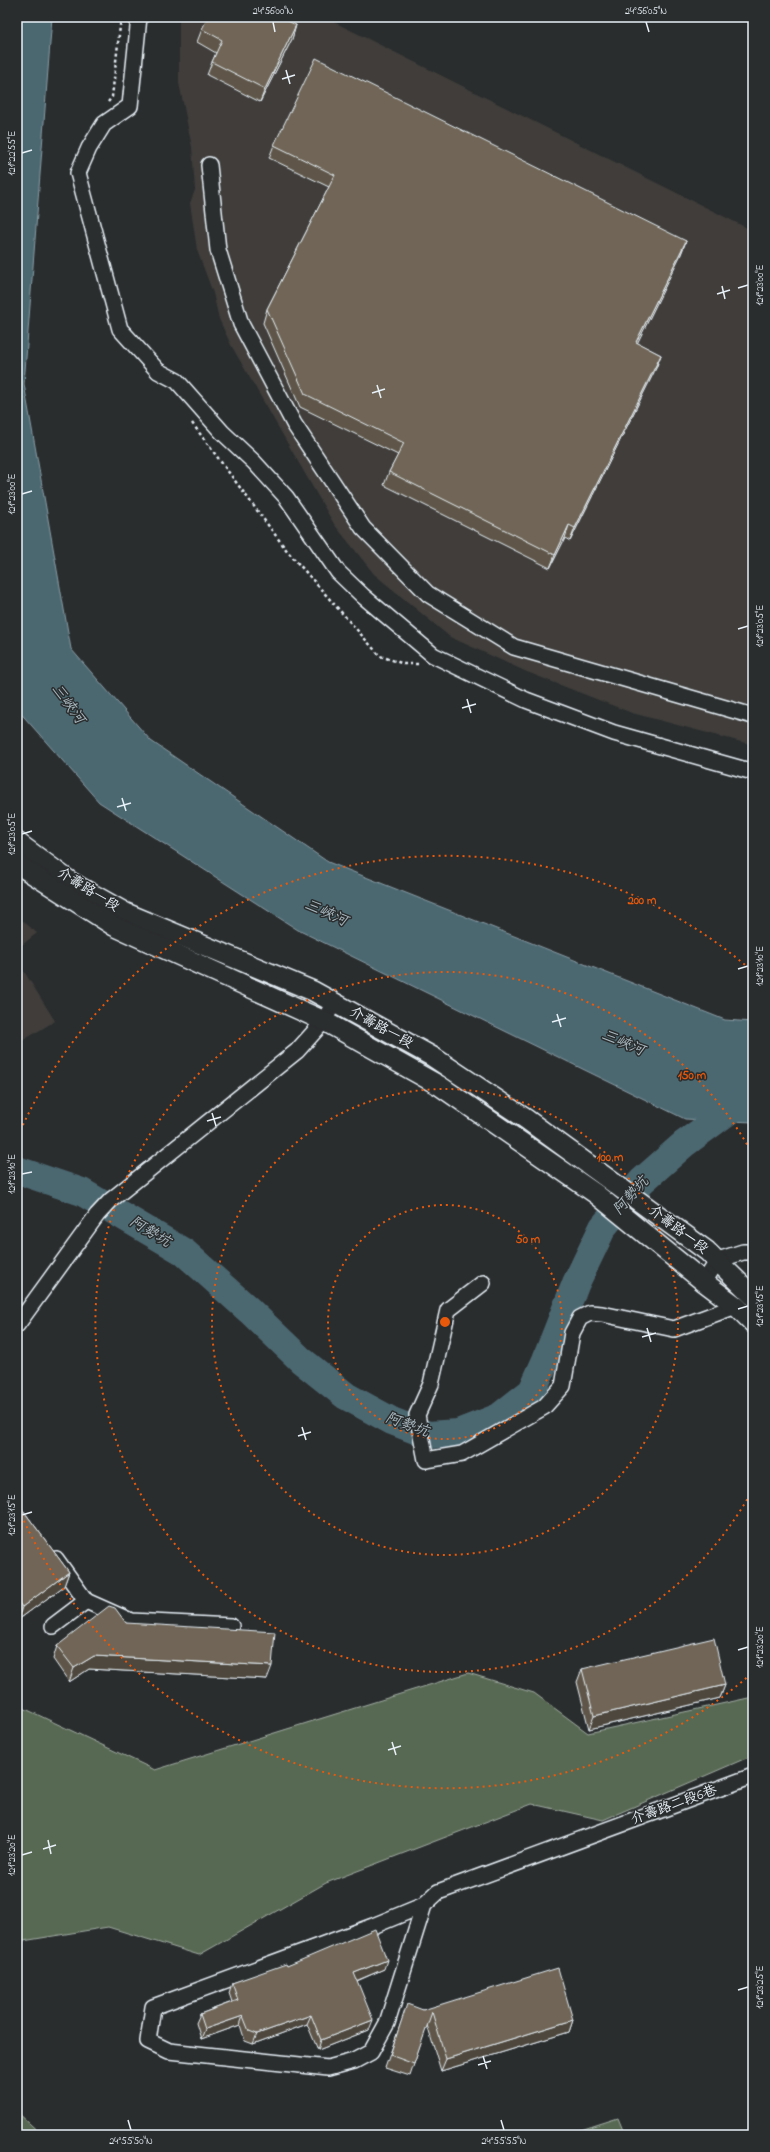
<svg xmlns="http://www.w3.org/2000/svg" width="770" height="2152" viewBox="0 0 770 2152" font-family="'Indie Flower','LXGW WenKai TC',sans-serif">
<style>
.built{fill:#3f3e3a}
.green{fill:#596952;stroke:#a0ada5}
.water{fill:#4c6771;stroke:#8a9ea7}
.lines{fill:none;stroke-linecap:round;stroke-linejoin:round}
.river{stroke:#4c6771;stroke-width:28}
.minor-casing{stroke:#e8f1f8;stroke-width:18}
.major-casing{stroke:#e8f1f8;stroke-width:22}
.path{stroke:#e8f1f8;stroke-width:2.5;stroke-dasharray:3 3;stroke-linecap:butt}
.minor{stroke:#2a2d2e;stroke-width:15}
.major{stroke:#2a2d2e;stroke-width:19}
.wall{fill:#5f574a;stroke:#e8f1f8}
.shaded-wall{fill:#4e473c;stroke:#e8f1f8}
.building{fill:#6f6556;stroke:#e8f1f8}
.ticks{fill:none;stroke:#e8f1f8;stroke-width:1.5}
.ring{fill:none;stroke:#e8590c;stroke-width:2;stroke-dasharray:2 4}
.labels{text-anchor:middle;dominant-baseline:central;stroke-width:3;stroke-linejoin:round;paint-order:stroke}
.street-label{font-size:14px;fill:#e8f1f8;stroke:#2a2d2e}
.water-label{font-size:15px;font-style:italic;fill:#aabac2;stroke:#2a2d2e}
.centre{fill:#e8590c;stroke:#2a2d2e;stroke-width:2}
.ring-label{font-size:12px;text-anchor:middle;font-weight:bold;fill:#e8590c;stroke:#2a2d2e;stroke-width:3;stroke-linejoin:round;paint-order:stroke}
.neatline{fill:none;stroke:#e8f1f8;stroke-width:1.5}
.ticks-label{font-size:10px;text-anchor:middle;fill:#e8f1f8}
</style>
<rect width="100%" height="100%" fill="#2a2d2e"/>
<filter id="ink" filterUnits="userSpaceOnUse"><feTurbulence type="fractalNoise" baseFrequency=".025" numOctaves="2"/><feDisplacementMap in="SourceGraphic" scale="8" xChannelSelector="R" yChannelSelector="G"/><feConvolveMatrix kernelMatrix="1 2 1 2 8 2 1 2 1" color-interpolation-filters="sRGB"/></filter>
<g filter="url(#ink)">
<!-- built -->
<g class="built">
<path d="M 179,17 L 324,17 L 753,231 L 753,745 L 632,713 L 527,672 L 450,637 L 374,574 L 334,524 L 231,345 L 219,319 L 213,293 L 197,250 L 190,203 L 195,190 L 192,147 L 179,83 Z"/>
<path d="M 17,916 L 37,933 L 17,949 Z"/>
<path d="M 17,960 L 55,1021 L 17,1044 Z"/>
</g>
<!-- green -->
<g class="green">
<path d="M 468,1673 L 534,1693 L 588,1733 L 753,1697 L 751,1756 L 603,1820 L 532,1804 L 326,1883 L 199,1955 L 108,1927 L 17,1942 L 17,1705 L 155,1770 Z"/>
<path d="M 17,2112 L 42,2135 L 17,2135 Z"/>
<path d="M 618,2118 L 625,2135 L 565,2135 Z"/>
</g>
<!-- water -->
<path class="water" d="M 17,17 L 52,17 L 24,384 L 71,649 L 151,741 L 328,862 L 725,1020 L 753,1022 L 753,1122 L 685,1119 L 298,930 L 99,802 L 17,709 Z"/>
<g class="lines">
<!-- river -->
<path class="river" d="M 17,1170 L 82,1192 L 184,1252 L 250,1311 L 301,1360 L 346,1396 L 392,1421 L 428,1435 L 458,1433 L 499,1417 L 532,1391 L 545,1362 L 576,1283 L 603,1227 L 642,1181 L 684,1144 L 753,1093"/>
<!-- minor casing -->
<g class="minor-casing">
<g id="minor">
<path d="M 139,17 L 130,106 L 104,124 L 89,148 L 78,173 L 120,329 L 158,371 L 177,381 L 222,432 L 254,462 L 286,497 L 338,572 L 363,596 L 433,655 L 526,700 L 614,733 L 753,772"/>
<path d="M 209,165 L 218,250 L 241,324 L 294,424 L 363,528 L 428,594 L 514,647 L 753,716"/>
<path d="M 704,1282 L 718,1260 L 743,1252 L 753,1252"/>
<path d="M 483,1283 L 448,1310 L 431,1384 L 417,1415 L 426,1460 L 462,1454 L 544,1407 L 563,1386 L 572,1333 L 580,1318 L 590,1313 L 602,1314 L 674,1329 L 736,1306"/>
<path d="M 17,1325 L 97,1215 L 111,1200 L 297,1051 L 324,1021 L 334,1002"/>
<path d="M 86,1601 L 131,1621 L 231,1626"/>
<path d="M 53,1626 L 86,1601 L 56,1559"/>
<path d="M 424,1905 L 387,2023 L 371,2052 L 354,2061 L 328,2068 L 169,2051 L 148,2041 L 153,2007 L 373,1926 L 424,1905 L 438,1892 L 753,1776"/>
</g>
</g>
<!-- major casing -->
<g class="major-casing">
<g id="major">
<path d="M 17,842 L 71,882 L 126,913 L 313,991 L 433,1057 L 526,1119 L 707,1251 L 753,1296"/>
<path d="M 17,864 L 114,926 L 324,1021 L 440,1086 L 596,1194 L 704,1282 L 736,1306 L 753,1323"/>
</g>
</g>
<!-- path -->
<g class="path">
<path d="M 108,102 L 112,97 L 121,17"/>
<path d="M 192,423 L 288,552 L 380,656 L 404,664 L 420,664"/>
</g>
<!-- minor -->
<use href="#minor" class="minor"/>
<!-- major -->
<use href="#major" class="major"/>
</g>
<!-- wall -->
<g class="wall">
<path d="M 296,25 L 292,39 L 260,102 L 207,75 L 212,62 L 216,53 L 197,42 L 202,29 Z"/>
<path d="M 274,145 L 686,241 L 681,254 L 637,343 L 661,355 L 656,368 L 570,541 L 565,538 L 550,568 L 384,485 L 389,472 L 398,455 L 300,407 L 263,323 L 267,309 L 329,187 L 269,158 Z"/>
<path d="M 17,1502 L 69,1572 L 64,1586 L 18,1620 Z"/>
<path d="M 126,1623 L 267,1679 L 89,1669 L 69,1682 L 53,1659 L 57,1646 Z"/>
<path d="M 582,1669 L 725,1685 L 720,1698 L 589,1729 L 577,1682 Z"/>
<path d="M 287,1966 L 384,1969 L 357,1981 L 369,2030 L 318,2050 L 307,2024 L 253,2044 L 245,2041 L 240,2025 L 201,2039 L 196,2023 L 200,2014 L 232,2002 L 229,1993 L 232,1983 Z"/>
<path d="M 423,2010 L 573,2020 L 569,2032 L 441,2071 L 427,2025 L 410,2076 L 385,2068 L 403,2017 Z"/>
</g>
<!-- shaded-wall -->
<g class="shaded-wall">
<path d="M 296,25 L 292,39 L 260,102 L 265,89 Z"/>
<path d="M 686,241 L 681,254 L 631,356 L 636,342 Z"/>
<path d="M 661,355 L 656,368 L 570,541 L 575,528 Z"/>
<path d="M 569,525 L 565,538 L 550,568 L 555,555 Z"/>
<path d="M 69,1572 L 64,1586 L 18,1620 L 22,1607 Z"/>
<path d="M 94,1656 L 272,1666 L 267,1679 L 89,1669 L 69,1682 L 74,1668 Z"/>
<path d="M 725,1685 L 720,1698 L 589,1729 L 594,1716 Z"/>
<path d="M 387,1960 L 384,1969 L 351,1983 L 354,1973 Z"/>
<path d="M 311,2015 L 307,2024 L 253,2044 L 257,2034 Z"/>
<path d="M 243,2016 L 240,2025 L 201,2039 L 205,2029 Z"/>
<path d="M 373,2020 L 369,2030 L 318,2050 L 321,2040 Z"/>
<path d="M 573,2020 L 569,2032 L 441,2071 L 446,2059 Z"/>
</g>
<!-- building -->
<g class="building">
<path d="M 208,17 L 280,17 L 296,25 L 265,89 L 212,62 L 222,40 L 202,29 Z"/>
<path d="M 316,58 L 686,241 L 636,342 L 661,355 L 575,528 L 569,525 L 555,555 L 389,472 L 404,443 L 305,394 L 267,309 L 335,175 L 274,145 Z"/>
<path d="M 17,1502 L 69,1572 L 22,1607 L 17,1600 Z"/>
<path d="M 109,1606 L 115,1608 L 126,1623 L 275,1632 L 272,1666 L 94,1656 L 74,1668 L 57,1646 Z"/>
<path d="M 714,1638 L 725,1685 L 594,1716 L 582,1669 Z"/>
<path d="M 375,1929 L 387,1960 L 354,1973 L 373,2020 L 321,2040 L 311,2015 L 257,2034 L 249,2031 L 243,2016 L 205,2029 L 200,2014 L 238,2000 L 232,1983 L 286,1964 L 287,1966 Z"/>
<path d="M 558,1968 L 573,2020 L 446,2059 L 432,2012 L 414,2064 L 390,2055 L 407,2004 L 423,2010 Z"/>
</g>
</g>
<!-- ticks -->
<path class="ticks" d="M 273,22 L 275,32M 646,22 L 649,32M 286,70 L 290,84M 282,79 L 295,75M 22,153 L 32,150M 722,286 L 725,299M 738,288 L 748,285M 717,294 L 730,290M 377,385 L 381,398M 372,393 L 385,389M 22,494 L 32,491M 738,629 L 748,626M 467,699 L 471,713M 462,708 L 476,704M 122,798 L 126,811M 117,807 L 131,803M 22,834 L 32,831M 738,969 L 748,966M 557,1014 L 561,1027M 552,1022 L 566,1018M 212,1113 L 216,1126M 207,1121 L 221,1117M 22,1174 L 32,1172M 738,1309 L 748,1306M 647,1328 L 651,1342M 642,1337 L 656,1333M 302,1427 L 306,1440M 298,1436 L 311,1432M 22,1515 L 32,1512M 738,1650 L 748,1647M 392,1742 L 396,1755M 388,1750 L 401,1746M 48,1840 L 51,1854M 43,1849 L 56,1845M 22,1855 L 32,1852M 738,1990 L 748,1987M 483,2056 L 487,2069M 478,2065 L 491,2061M 128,2120 L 131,2130M 501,2120 L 504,2130"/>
<!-- distance rings -->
<g class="ring">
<circle cx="445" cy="1322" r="117"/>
<circle cx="445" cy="1322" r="233"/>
<path d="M753 1489A350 350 0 1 1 753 1155"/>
<path d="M751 1674A466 466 0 0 1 18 1508M18 1136A466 466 0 0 1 751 970"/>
</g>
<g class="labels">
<!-- street labels -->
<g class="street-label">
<text transform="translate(88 890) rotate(32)">介壽路一段</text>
<text transform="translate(381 1028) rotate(29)">介壽路一段</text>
<text transform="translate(678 1230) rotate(37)">介壽路一段</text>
<text transform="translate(674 1805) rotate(-20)">介壽路二段6巷</text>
</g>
<!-- water labels -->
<g class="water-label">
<text transform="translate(68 704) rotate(54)">三峽河</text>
<text transform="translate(326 913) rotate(24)">三峽河</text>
<text transform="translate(623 1043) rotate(23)">三峽河</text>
<text transform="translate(631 1196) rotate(-48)">阿勢坑</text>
<text transform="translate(150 1232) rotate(31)">阿勢坑</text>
<text transform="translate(407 1425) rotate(20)">阿勢坑</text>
</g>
</g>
<circle cx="445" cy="1322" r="6" class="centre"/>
<g class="ring-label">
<text x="642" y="904">200 m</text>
<text x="692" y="1079">150 m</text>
<text x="610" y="1161">100 m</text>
<text x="528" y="1243">50 m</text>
</g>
<!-- margin -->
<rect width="770" height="2152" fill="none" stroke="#2a2d2e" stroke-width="44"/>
<rect x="22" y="22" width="726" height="2108" class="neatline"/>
<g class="ticks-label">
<text x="273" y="14">24°56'00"N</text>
<text x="646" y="14">24°56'05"N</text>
<text transform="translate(11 153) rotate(-90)" y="4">121°22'55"E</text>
<text transform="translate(759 285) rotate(-90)" y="4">121°23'00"E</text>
<text transform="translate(11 494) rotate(-90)" y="4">121°23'00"E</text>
<text transform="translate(759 626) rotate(-90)" y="4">121°23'05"E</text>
<text transform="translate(11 834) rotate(-90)" y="4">121°23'05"E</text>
<text transform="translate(759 966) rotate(-90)" y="4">121°23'10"E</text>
<text transform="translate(11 1174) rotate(-90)" y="4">121°23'10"E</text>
<text transform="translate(759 1306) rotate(-90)" y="4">121°23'15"E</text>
<text transform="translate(11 1515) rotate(-90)" y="4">121°23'15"E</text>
<text transform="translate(759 1647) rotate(-90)" y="4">121°23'20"E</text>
<text transform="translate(11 1855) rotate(-90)" y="4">121°23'20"E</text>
<text transform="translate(759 1987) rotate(-90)" y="4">121°23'25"E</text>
<text x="131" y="2144">24°55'50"N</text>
<text x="504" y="2144">24°55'55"N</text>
</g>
</svg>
